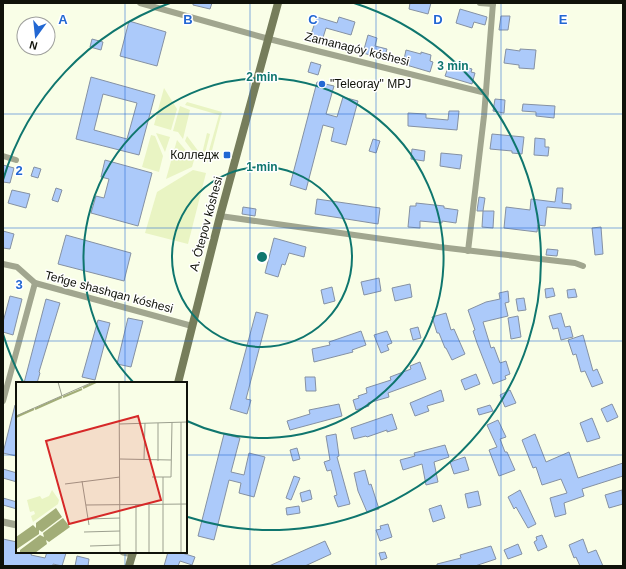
<svg xmlns="http://www.w3.org/2000/svg" width="626" height="569" viewBox="0 0 626 569" font-family="Arial,sans-serif">
<style>
.green{fill:#e9f4c3}
.building{fill:#accafa;stroke:#8591a3;fill-rule:evenodd}
.lines{fill:none;stroke-linecap:round;stroke-linejoin:round}
.minor{stroke:#a1a68f;stroke-width:6}
.tertiary{stroke:#a1a68f;stroke-width:7}
.secondary{stroke:#767d5b;stroke-width:8}
.grid{fill:none;stroke:#2267d3;stroke-width:1;stroke-opacity:0.55}
.ring{fill:none;stroke:#0f766e;stroke-width:2}
.poi-dot{fill:#2267d3;stroke:#fff;stroke-width:1.5}
.labels{text-anchor:middle;dominant-baseline:central;stroke-width:3;stroke-linejoin:round;paint-order:stroke}
.street-label{font-size:12px;fill:#10120a;stroke:#fff}
.poi-label{font-size:12px;fill:#10120a;stroke:#fff;text-anchor:start}
.inset-river{fill:none;stroke:#a2ad77;stroke-width:2}
.inset-road{fill:none;stroke:#9ca08f;stroke-width:1}
.view{fill:#d62828;fill-opacity:0.15;stroke:#d62828;stroke-width:2}
.inset-edge{fill:none;stroke:#10120a;stroke-width:2}
.grid-label{font-size:13px;text-anchor:middle;font-weight:bold;fill:#2267d3;stroke:#fff;stroke-width:3;stroke-linejoin:round;paint-order:stroke}
.centre{fill:#0f766e;stroke:#fff;stroke-width:2}
.ring-label{font-size:12px;text-anchor:middle;font-weight:bold;fill:#0f766e;stroke:#fff;stroke-width:3;stroke-linejoin:round;paint-order:stroke}
</style>
<rect width="100%" height="100%" fill="#f9fee7"/>
<!-- green -->
<g class="green">
<path d="M 164,88 L 177,109 L 171,130 L 154,125 Z"/>
<path d="M 187,102 L 222,112 L 209,162 L 206,161 L 219,115 L 185,105 Z"/>
<path d="M 180,106 L 190,110 L 183,139 L 178,132 L 173,131 Z"/>
<path d="M 156,133 L 170,137 L 165,152 Z"/>
<path d="M 207,133 L 210,134 L 203,161 L 201,158 Z"/>
<path d="M 151,135 L 155,136 L 163,156 L 159,172 L 142,167 Z"/>
<path d="M 187,136 L 199,152 L 197,157 L 185,141 Z"/>
<path d="M 177,140 L 194,160 L 192,167 L 166,179 Z"/>
<path d="M 193,170 L 206,173 L 188,244 L 145,233 L 157,192 Z"/>
</g>
<!-- building -->
<g class="building">
<path d="M 193,3 L 212,3 L 210,9 L 193,5 Z"/>
<path d="M 410,3 L 431,3 L 428,14 L 409,9 Z"/>
<path d="M 460,9 L 487,17 L 485,25 L 474,22 L 472,28 L 456,23 Z"/>
<path d="M 501,16 L 510,16 L 508,30 L 499,30 Z"/>
<path d="M 317,17 L 337,23 L 339,17 L 355,22 L 351,35 L 326,28 L 321,44 L 309,40 Z"/>
<path d="M 129,21 L 166,32 L 157,66 L 120,56 Z"/>
<path d="M 368,35 L 377,38 L 375,46 L 387,49 L 384,59 L 363,53 Z"/>
<path d="M 92,39 L 103,42 L 101,50 L 90,47 Z"/>
<path d="M 506,49 L 520,51 L 520,49 L 536,50 L 534,69 L 519,68 L 519,65 L 504,63 Z"/>
<path d="M 406,50 L 421,54 L 421,52 L 431,55 L 430,61 L 433,62 L 430,72 L 403,64 Z"/>
<path d="M 311,62 L 321,65 L 318,75 L 308,72 Z"/>
<path d="M 449,65 L 464,70 L 465,67 L 472,69 L 471,72 L 475,73 L 472,84 L 445,76 Z"/>
<path d="M 91,77 L 155,95 L 139,155 L 76,139 ZM 103,94 L 137,103 L 127,139 L 94,130 Z"/>
<path d="M 317,82 L 334,86 L 326,114 L 337,117 L 343,97 L 358,101 L 346,145 L 331,141 L 334,128 L 323,125 L 306,190 L 290,185 Z"/>
<path d="M 495,99 L 505,100 L 504,113 L 493,111 Z"/>
<path d="M 523,104 L 555,106 L 554,118 L 536,116 L 536,112 L 522,111 Z"/>
<path d="M 449,111 L 459,111 L 457,130 L 408,126 L 408,113 L 426,114 L 426,118 L 448,120 Z"/>
<path d="M 492,134 L 524,137 L 522,154 L 512,153 L 512,151 L 490,149 Z"/>
<path d="M 535,138 L 545,139 L 545,147 L 549,147 L 548,156 L 534,155 Z"/>
<path d="M 373,139 L 380,141 L 376,153 L 369,151 Z"/>
<path d="M 412,149 L 425,151 L 424,161 L 411,159 Z"/>
<path d="M 441,153 L 462,155 L 460,169 L 440,166 Z"/>
<path d="M 105,160 L 152,173 L 138,226 L 91,213 L 96,196 L 104,198 L 109,179 L 101,177 Z"/>
<path d="M 3,165 L 14,168 L 10,183 L 3,182 Z"/>
<path d="M 34,167 L 41,169 L 38,178 L 31,176 Z"/>
<path d="M 56,188 L 62,190 L 58,202 L 52,200 Z"/>
<path d="M 557,188 L 563,188 L 562,203 L 571,204 L 571,209 L 547,207 L 545,226 L 538,225 L 537,232 L 504,228 L 506,207 L 530,210 L 531,199 L 555,202 Z"/>
<path d="M 12,190 L 30,194 L 26,208 L 8,203 Z"/>
<path d="M 479,197 L 485,198 L 483,211 L 477,211 Z"/>
<path d="M 317,199 L 380,208 L 378,224 L 315,214 Z"/>
<path d="M 416,203 L 444,206 L 444,208 L 458,210 L 456,223 L 442,221 L 442,223 L 420,221 L 420,228 L 408,227 L 410,206 L 416,206 Z"/>
<path d="M 243,207 L 256,209 L 255,216 L 242,214 Z"/>
<path d="M 483,211 L 494,211 L 493,228 L 482,227 Z"/>
<path d="M 601,227 L 603,254 L 595,255 L 592,228 Z"/>
<path d="M 3,231 L 14,234 L 10,249 L 3,248 Z"/>
<path d="M 66,235 L 131,253 L 124,281 L 58,264 Z"/>
<path d="M 274,238 L 306,247 L 304,257 L 289,253 L 285,265 L 282,264 L 278,277 L 265,273 Z"/>
<path d="M 547,249 L 558,250 L 557,256 L 546,255 Z"/>
<path d="M 379,278 L 381,291 L 364,295 L 361,282 Z"/>
<path d="M 410,284 L 412,297 L 395,301 L 392,288 Z"/>
<path d="M 332,287 L 335,301 L 324,304 L 321,290 Z"/>
<path d="M 553,288 L 555,296 L 546,298 L 545,289 Z"/>
<path d="M 575,289 L 577,297 L 568,298 L 567,290 Z"/>
<path d="M 508,291 L 509,302 L 505,303 L 508,316 L 483,322 L 491,348 L 494,347 L 500,363 L 506,361 L 510,374 L 505,376 L 506,379 L 493,384 L 477,343 L 473,331 L 475,330 L 468,310 L 486,302 L 500,299 L 499,293 Z"/>
<path d="M 10,296 L 22,299 L 13,335 L 3,332 L 3,322 Z"/>
<path d="M 524,298 L 526,310 L 518,311 L 516,299 Z"/>
<path d="M 46,299 L 60,303 L 39,372 L 40,373 L 37,383 L 24,383 Z"/>
<path d="M 256,312 L 268,315 L 246,399 L 251,400 L 247,414 L 230,409 Z"/>
<path d="M 446,313 L 451,330 L 454,329 L 465,354 L 452,360 L 446,348 L 445,348 L 439,333 L 437,333 L 432,317 Z"/>
<path d="M 561,313 L 565,327 L 570,326 L 573,337 L 561,340 L 558,328 L 553,329 L 549,316 Z"/>
<path d="M 518,316 L 521,337 L 511,339 L 508,318 Z"/>
<path d="M 128,318 L 143,321 L 131,367 L 117,364 Z"/>
<path d="M 98,320 L 110,323 L 95,380 L 82,377 Z"/>
<path d="M 418,327 L 421,338 L 413,340 L 410,329 Z"/>
<path d="M 361,331 L 366,345 L 352,350 L 353,352 L 314,362 L 312,349 L 330,345 L 329,342 Z"/>
<path d="M 387,331 L 392,343 L 387,345 L 389,350 L 381,353 L 374,335 Z"/>
<path d="M 583,335 L 593,371 L 597,369 L 603,383 L 592,387 L 585,371 L 581,372 L 576,354 L 573,355 L 568,340 Z"/>
<path d="M 420,362 L 426,379 L 388,393 L 389,397 L 368,403 L 369,406 L 356,410 L 353,400 L 359,398 L 358,396 L 367,393 L 366,388 L 391,380 L 390,377 L 411,369 L 410,366 Z"/>
<path d="M 476,374 L 480,384 L 465,390 L 461,380 Z"/>
<path d="M 305,377 L 315,377 L 316,391 L 306,391 Z"/>
<path d="M 441,390 L 444,401 L 427,406 L 429,411 L 415,416 L 410,403 Z"/>
<path d="M 510,390 L 516,403 L 505,407 L 500,395 Z"/>
<path d="M 339,404 L 342,416 L 290,430 L 287,421 L 310,414 L 309,410 Z"/>
<path d="M 612,404 L 618,417 L 607,422 L 601,409 Z"/>
<path d="M 15,405 L 17,406 L 17,452 L 16,456 L 3,453 Z"/>
<path d="M 490,405 L 493,411 L 479,415 L 477,409 Z"/>
<path d="M 392,414 L 397,429 L 387,432 L 387,430 L 367,437 L 366,436 L 354,439 L 351,428 Z"/>
<path d="M 592,418 L 600,438 L 587,442 L 580,423 Z"/>
<path d="M 498,420 L 506,437 L 500,439 L 505,452 L 507,452 L 515,470 L 499,476 L 489,450 L 497,447 L 487,425 Z"/>
<path d="M 224,434 L 240,438 L 231,472 L 244,475 L 249,453 L 265,457 L 254,497 L 239,493 L 241,483 L 229,480 L 214,540 L 198,536 Z"/>
<path d="M 336,434 L 339,456 L 337,457 L 350,504 L 338,507 L 334,496 L 337,495 L 331,470 L 327,471 L 324,462 L 330,460 L 326,436 Z"/>
<path d="M 535,434 L 546,462 L 569,452 L 578,478 L 623,463 L 623,476 L 582,489 L 584,496 L 564,503 L 566,514 L 555,517 L 550,498 L 567,493 L 561,479 L 542,485 L 536,467 L 533,468 L 522,440 Z"/>
<path d="M 445,445 L 449,457 L 434,462 L 438,482 L 426,485 L 422,464 L 403,470 L 400,460 L 415,456 L 414,453 Z"/>
<path d="M 297,448 L 300,459 L 293,461 L 290,450 Z"/>
<path d="M 465,457 L 469,470 L 454,474 L 450,462 Z"/>
<path d="M 3,469 L 17,473 L 17,482 L 3,478 Z"/>
<path d="M 365,470 L 369,485 L 371,484 L 379,509 L 367,512 L 358,491 L 354,473 Z"/>
<path d="M 294,476 L 300,478 L 291,500 L 286,498 Z"/>
<path d="M 310,490 L 312,499 L 302,502 L 300,493 Z"/>
<path d="M 520,490 L 536,524 L 528,528 L 516,507 L 514,509 L 508,497 Z"/>
<path d="M 622,490 L 623,504 L 609,508 L 605,495 Z"/>
<path d="M 478,491 L 481,505 L 468,508 L 465,494 Z"/>
<path d="M 3,498 L 17,502 L 17,509 L 3,505 Z"/>
<path d="M 441,505 L 445,518 L 433,522 L 429,509 Z"/>
<path d="M 299,506 L 300,513 L 287,515 L 286,508 Z"/>
<path d="M 388,524 L 392,537 L 380,541 L 376,530 L 381,529 L 380,526 Z"/>
<path d="M 542,535 L 547,547 L 538,551 L 534,542 L 537,540 L 536,537 Z"/>
<path d="M 3,539 L 17,542 L 17,552 L 32,552 L 31,555 L 45,558 L 47,552 L 66,553 L 62,566 L 53,564 L 53,566 L 3,566 Z"/>
<path d="M 583,539 L 588,553 L 596,550 L 603,566 L 580,566 L 576,557 L 574,558 L 569,545 Z"/>
<path d="M 325,541 L 331,554 L 305,566 L 269,566 Z"/>
<path d="M 518,544 L 522,554 L 508,559 L 504,550 Z"/>
<path d="M 491,546 L 496,559 L 475,566 L 437,566 L 437,564 L 461,558 L 460,555 Z"/>
<path d="M 168,552 L 182,552 L 182,553 L 195,557 L 192,565 L 180,561 L 178,566 L 164,566 Z"/>
<path d="M 385,552 L 387,558 L 381,560 L 379,553 Z"/>
<path d="M 77,556 L 89,559 L 88,566 L 75,566 Z"/>
</g>
<g class="lines">
<!-- minor -->
<g class="minor">
<path d="M 140,3 L 269,39 L 486,93"/>
<path d="M 480,3 L 493,4"/>
<path d="M 3,156 L 16,160"/>
<path d="M 220,216 L 439,247 L 575,263 L 583,266"/>
<path d="M 468,251 L 484,116 L 493,3"/>
<path d="M 3,264 L 17,267 L 35,283 L 192,326"/>
<path d="M 3,401 L 35,283"/>
</g>
<!-- tertiary -->
<g class="tertiary">
<path d="M 3,522 L 17,525"/>
<path d="M 123,552 L 133,554"/>
</g>
<!-- secondary -->
<g class="secondary">
<path d="M 178,383 L 220,216 L 278,3"/>
<path d="M 129,566 L 133,552"/>
</g>
</g>
<!-- grid -->
<path class="grid" d="M 125,3 L 125,383M 250,3 L 250,566M 376,3 L 376,566M 501,3 L 501,566M 3,114 L 623,114M 3,228 L 623,228M 3,341 L 623,341M 3,455 L 17,455M 186,455 L 623,455M 125,552 L 125,566"/>
<!-- distance rings -->
<g class="ring">
<circle cx="262" cy="257" r="90"/>
<path d="M133 382A180 180 0 1 1 187 421"/>
<path d="M23 382A270 270 0 0 1 3 334M3 180A270 270 0 0 1 170 3M354 3A270 270 0 0 1 188 517"/>
</g>
<!-- markers -->
<g class="poi-dot">
<circle cx="322" cy="84" r="4"/>
<rect x="223" y="151" width="8" height="8" rx="2"/>
</g>
<g class="labels">
<!-- street labels -->
<g class="street-label">
<text transform="translate(357 49) rotate(14)">Zamanagóy kóshesi</text>
<text transform="translate(206 224) rotate(-75)">A. Ótepov kóshesi</text>
<text transform="translate(109 292) rotate(15)">Teńge shashqan kóshesi</text>
</g>
<!-- poi labels -->
<g class="poi-label">
<text x="330" y="84">"Teleoray" MPJ</text>
<text x="219" y="155" text-anchor="end">Колледж</text>
</g>
</g>
<!-- overview -->
<g transform="translate(16 382)">
<rect width="171" height="171" fill="#f9fee7"/>
<path d="M 36,108 L 43,118 L 42,122 L 17,140 L 15,134 L 19,132 L 18,129 L 14,130 L 11,118 L 24,114 L 26,117 L 33,114 Z" fill="#e9f4c3"/>
<path d="M 40,126 L 46,135 L 26,150 L 23,148 L 23,152 L 1,167 L 0,155 L 17,143 L 20,146 L 20,141 ZM 47,136 L 54,145 L 33,160 L 30,158 L 31,162 L 19,171 L 4,171 L 4,168 L 24,153 L 28,155 L 27,151 Z" fill="#a2ad77"/>
<path class="inset-river" d="M 67,6 L 80,0M 47,15 L 66,7M 19,27 L 46,15M 0,35 L 18,27"/>
<path class="inset-road" d="M 42,0 L 46,14M 103,0 L 104,171M 0,34 L 77,0M 103,42 L 171,40M 104,77 L 155,78M 128,77 L 129,41M 142,79 L 142,41M 136,95 L 155,95 L 156,40M 147,95 L 147,171M 66,99 L 73,143M 49,102 L 104,95M 70,123 L 171,122M 72,137 L 104,136M 68,150 L 104,149M 74,164 L 104,163M 120,171 L 120,123M 133,171 L 133,123M 165,171 L 165,40"/>
<path class="view" d="M 122,34 L 145,118 L 53,142 L 30,59 Z"/>
<rect width="171" height="171" class="inset-edge"/>
</g>
<g class="grid-label">
<text x="63" y="24">A</text>
<text x="188" y="24">B</text>
<text x="313" y="24">C</text>
<text x="438" y="24">D</text>
<text x="563" y="24">E</text>
<text x="19" y="175">2</text>
<text x="19" y="289">3</text>
</g>
<circle cx="262" cy="257" r="6" class="centre"/>
<g class="ring-label">
<text x="453" y="70">3 min</text>
<text x="262" y="81">2 min</text>
<text x="262" y="171">1 min</text>
</g>
<!-- border -->
<rect width="626" height="569" fill="none" stroke="#10120a" stroke-width="8"/>
<!-- north arrow -->
<g transform="translate(36 36) rotate(195)"><circle r="19" fill="#ffffff" stroke="#9fa09d"/>
<path d="M0-3L7 15L0 10L-7 15Z" fill="#2267d3"/>
<text y="-6" font-size="11" font-weight="bold" text-anchor="middle" fill="#10120a">N</text>
</g>
</svg>
